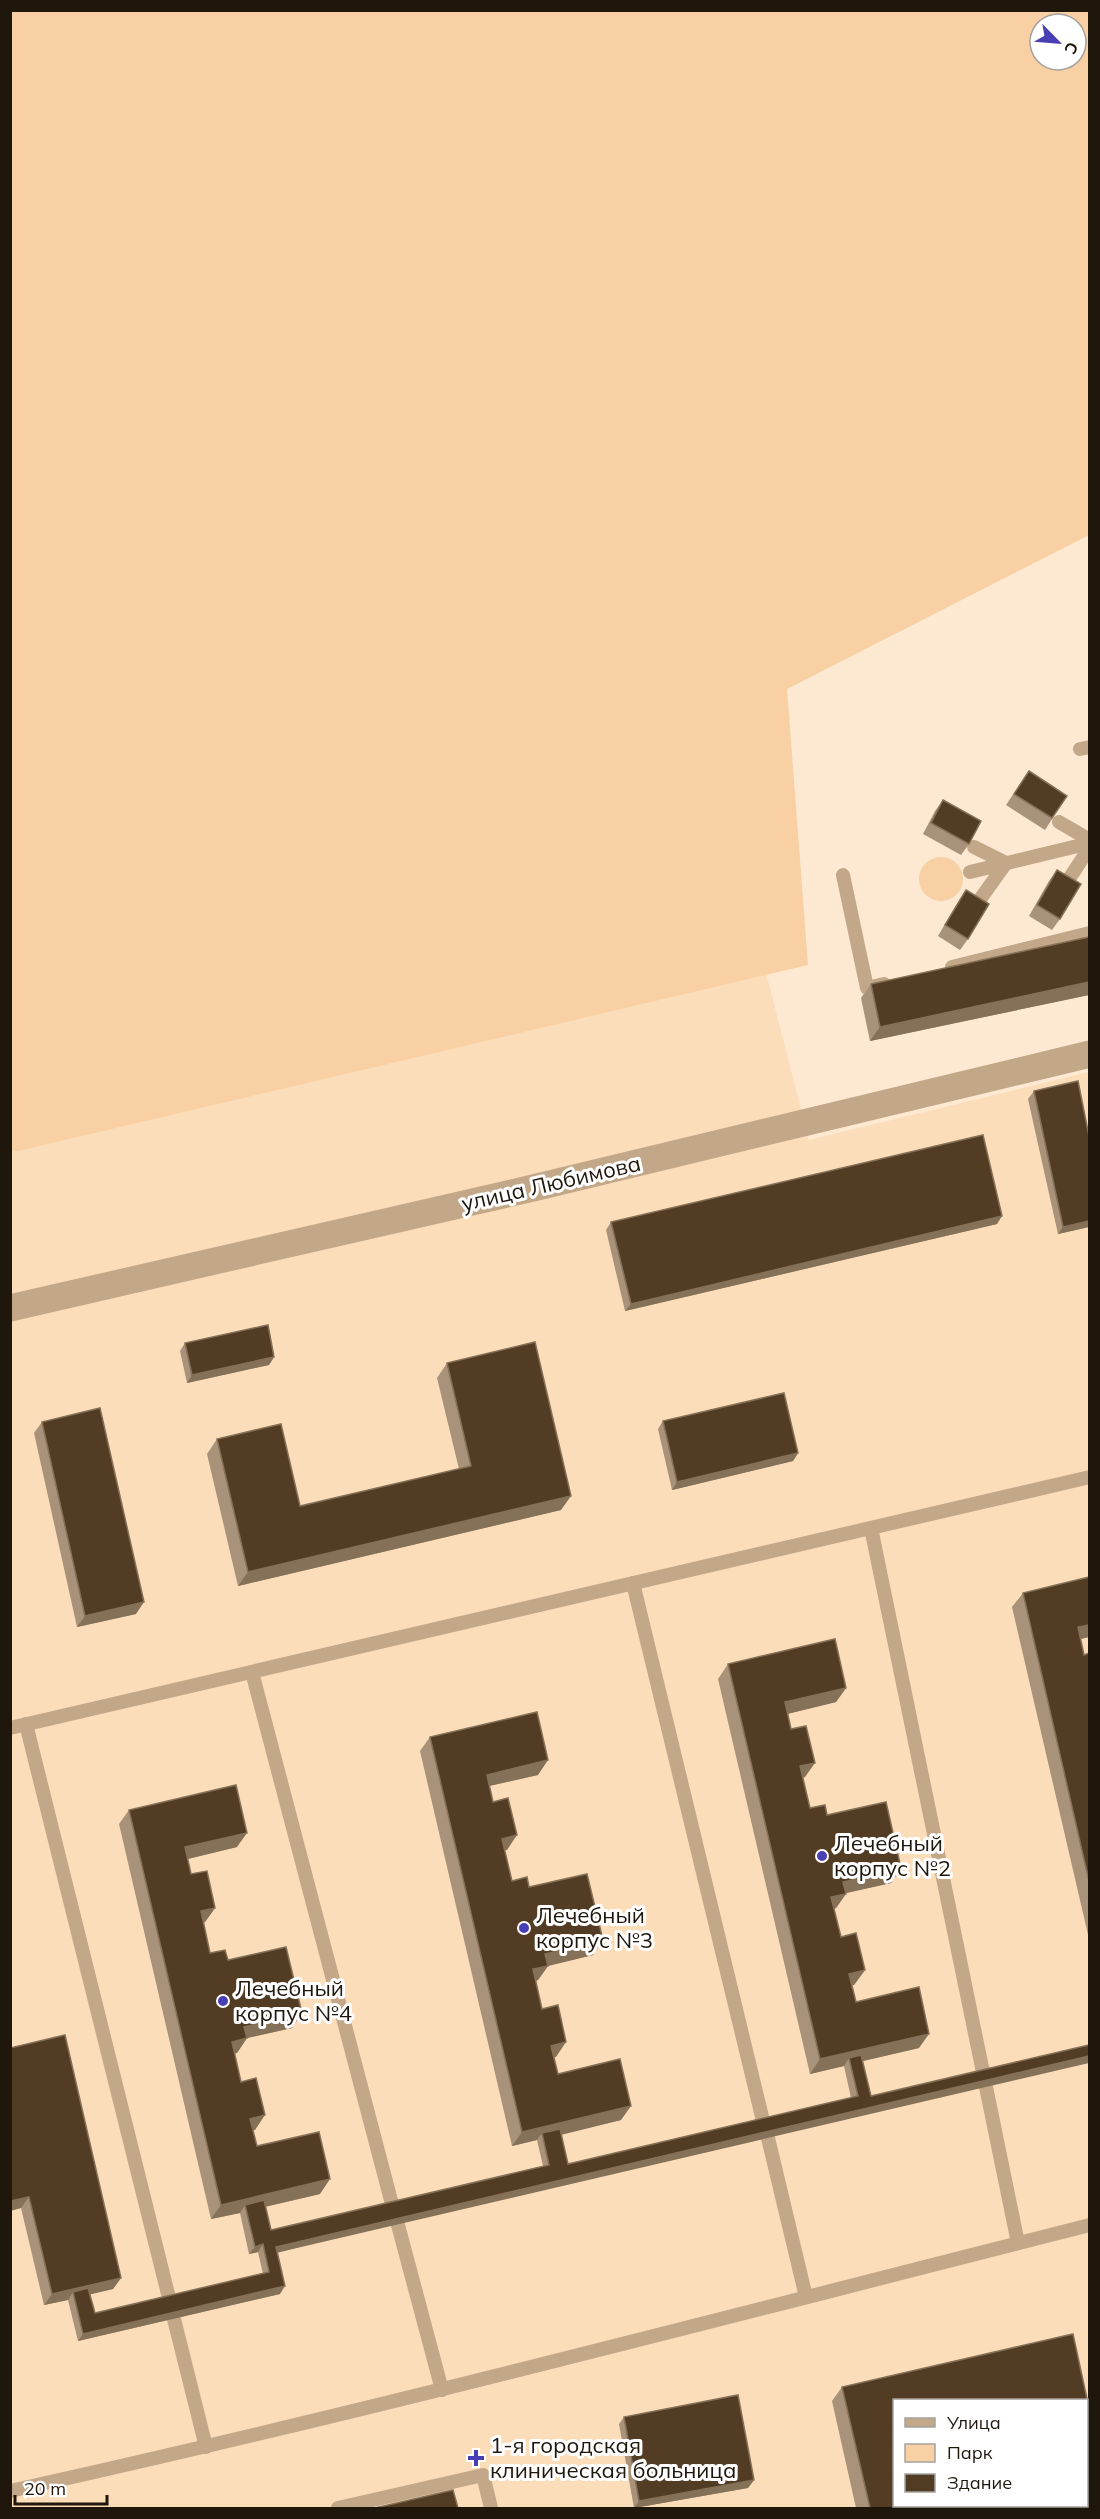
<svg xmlns="http://www.w3.org/2000/svg" width="1100" height="2519" viewBox="0 0 1100 2519" font-family="Mulish,sans-serif">
<style>
.built{fill:#fcddb9;fill-rule:evenodd}
.green{fill:#f8d0a3;fill-rule:evenodd}
.lines{fill:none;stroke-linecap:round;stroke-linejoin:round}
.service{stroke:#c2a788;stroke-width:14}
.minor{stroke:#c2a788;stroke-width:27}
.wall{fill:#a8927a}
.shaded-wall{fill:#857058}
.building{fill:#523d24;stroke:#857058;stroke-width:1.5}
.poi-dot{fill:#493eb4;stroke:#fff;stroke-width:2}
.labels{text-anchor:middle;dominant-baseline:central;stroke-width:6;stroke-linejoin:round;paint-order:stroke}
.street-label{font-size:22px;fill:#1f160c;stroke:#fff}
.poi-label{font-size:22px;fill:#1f160c;stroke:#fff;text-anchor:start}
</style>
<rect width="100%" height="100%" fill="#fde8d1"/>
<!-- built -->
<path class="built" d="M 758,942 L 809,1140 L 1089,1072 L 1089,2508 L 11,2508 L 10,1113 ZM 894,2400 L 1086,2400 L 1086,2506 L 894,2506 Z"/>
<!-- green -->
<g class="green">
<path d="M 11,10 L 1089,11 L 1089,535 L 787,689 L 808,965 L 18,1151 L 11,1150 ZM 1040,24 L 1076,24 L 1076,60 L 1040,60 Z"/>
<circle cx="941" cy="879" r="22"/>
</g>
<g class="lines">
<!-- service -->
<g class="service">
<path d="M 1080,749 L 1090,747"/>
<path d="M 1059,822 L 1090,840"/>
<path d="M 974,847 L 1006,863 L 981,898"/>
<path d="M 970,872 L 1090,843"/>
<path d="M 843,875 L 867,988 L 884,984"/>
<path d="M 1069,879 L 1090,847"/>
<path d="M 952,967 L 1090,933"/>
<path d="M 871,1528 L 984,2077"/>
<path d="M 633,1583 L 764,2125"/>
<path d="M 252,1672 L 393,2208"/>
<path d="M 26,1724 L 170,2302"/>
<path d="M 10,1728 L 1090,1477"/>
<path d="M 986,2087 L 1018,2243"/>
<path d="M 768,2138 L 806,2297"/>
<path d="M 398,2225 L 442,2390"/>
<path d="M 174,2319 L 206,2447"/>
<path d="M 10,2491 C 372,2411 730,2316 1090,2225"/>
<path d="M 338,2508 L 483,2475 L 491,2508"/>
</g>
<!-- minor -->
<path class="minor" d="M 10,1308 L 533,1188 L 1090,1054"/>
</g>
<!-- wall -->
<g class="wall">
<path d="M 1029,771 L 1067,796 L 1045,830 L 1006,805 Z"/>
<path d="M 943,800 L 969,844 L 961,855 L 923,834 L 935,811 Z"/>
<path d="M 1057,870 L 1060,919 L 1052,930 L 1029,916 L 1049,881 Z"/>
<path d="M 966,890 L 968,939 L 960,950 L 938,936 L 958,902 Z"/>
<path d="M 1089,937 L 1089,995 L 870,1041 L 861,998 L 871,984 Z"/>
<path d="M 1034,1091 L 1089,1136 L 1089,1227 L 1058,1234 L 1028,1099 Z"/>
<path d="M 611,1222 L 997,1224 L 625,1311 L 606,1230 Z"/>
<path d="M 185,1343 L 274,1357 L 269,1365 L 187,1383 L 180,1351 Z"/>
<path d="M 447,1363 L 561,1510 L 238,1586 L 207,1454 L 217,1439 L 300,1506 L 459,1469 L 437,1378 Z"/>
<path d="M 663,1421 L 798,1453 L 793,1461 L 672,1490 L 658,1429 Z"/>
<path d="M 42,1422 L 136,1614 L 77,1627 L 34,1433 Z"/>
<path d="M 1089,1577 L 1089,1637 L 1080,1639 L 1084,1655 L 1089,1653 L 1089,1939 L 1012,1607 L 1023,1593 Z"/>
<path d="M 728,1664 L 846,1688 L 836,1702 L 787,1714 L 805,1777 L 803,1778 L 810,1808 L 827,1815 L 901,1868 L 891,1883 L 846,1893 L 836,1908 L 834,1909 L 841,1937 L 865,1970 L 854,1985 L 852,1985 L 856,2002 L 919,2048 L 863,2061 L 871,2096 L 277,2253 L 280,2294 L 78,2341 L 68,2300 L 44,2305 L 21,2208 L 10,2211 L 10,2048 L 121,2278 L 113,2289 L 90,2294 L 95,2313 L 263,2274 L 258,2252 L 249,2254 L 240,2213 L 211,2219 L 119,1824 L 129,1810 L 237,1847 L 188,1859 L 191,1874 L 215,1908 L 205,1922 L 203,1923 L 210,1953 L 228,1960 L 302,2013 L 292,2028 L 247,2038 L 237,2053 L 235,2053 L 241,2082 L 255,2130 L 253,2130 L 257,2146 L 320,2194 L 265,2207 L 271,2230 L 543,2166 L 537,2140 L 512,2146 L 420,1751 L 430,1737 L 538,1775 L 489,1786 L 493,1802 L 507,1850 L 504,1850 L 512,1881 L 529,1887 L 593,1955 L 548,1966 L 538,1980 L 536,1981 L 542,2009 L 556,2057 L 554,2057 L 558,2074 L 621,2120 L 561,2135 L 568,2164 L 851,2098 L 844,2066 L 810,2074 L 718,1679 Z"/>
<path d="M 842,2387 L 1089,2508 L 856,2508 L 832,2401 Z"/>
<path d="M 624,2417 L 754,2480 L 748,2488 L 634,2508 L 619,2424 Z"/>
</g>
<!-- shaded-wall -->
<g class="shaded-wall">
<path d="M 1089,982 L 1089,995 L 870,1041 L 880,1027 Z"/>
<path d="M 1002,1216 L 997,1224 L 625,1311 L 631,1304 Z"/>
<path d="M 1089,1221 L 1089,1227 L 1058,1234 L 1063,1227 Z"/>
<path d="M 274,1357 L 269,1365 L 187,1383 L 192,1375 Z"/>
<path d="M 798,1453 L 793,1461 L 672,1490 L 677,1482 Z"/>
<path d="M 571,1496 L 561,1510 L 238,1586 L 248,1572 Z"/>
<path d="M 144,1602 L 136,1614 L 77,1627 L 85,1616 Z"/>
<path d="M 1089,1625 L 1089,1637 L 1068,1642 L 1078,1627 Z"/>
<path d="M 846,1688 L 836,1702 L 775,1717 L 785,1702 Z"/>
<path d="M 548,1760 L 538,1775 L 476,1789 L 487,1775 Z"/>
<path d="M 815,1763 L 805,1777 L 790,1781 L 800,1766 Z"/>
<path d="M 247,1833 L 237,1847 L 175,1862 L 185,1847 Z"/>
<path d="M 517,1835 L 507,1850 L 492,1853 L 502,1839 Z"/>
<path d="M 901,1868 L 891,1883 L 833,1896 L 843,1882 Z"/>
<path d="M 846,1894 L 836,1908 L 821,1911 L 831,1897 Z"/>
<path d="M 215,1908 L 205,1922 L 190,1926 L 201,1911 Z"/>
<path d="M 603,1940 L 593,1955 L 535,1969 L 545,1954 Z"/>
<path d="M 548,1966 L 538,1980 L 523,1984 L 533,1969 Z"/>
<path d="M 865,1970 L 854,1985 L 839,1988 L 849,1974 Z"/>
<path d="M 302,2013 L 292,2028 L 234,2041 L 244,2027 Z"/>
<path d="M 929,2034 L 919,2048 L 850,2064 L 849,2058 L 844,2066 L 810,2074 L 820,2059 Z"/>
<path d="M 247,2038 L 237,2053 L 222,2056 L 232,2042 Z"/>
<path d="M 566,2042 L 556,2057 L 541,2060 L 551,2046 Z"/>
<path d="M 1089,2056 L 1089,2063 L 271,2254 L 276,2247 Z"/>
<path d="M 631,2106 L 621,2120 L 543,2139 L 542,2133 L 537,2140 L 512,2146 L 522,2132 Z"/>
<path d="M 265,2115 L 255,2130 L 240,2133 L 250,2119 Z"/>
<path d="M 330,2179 L 320,2194 L 246,2211 L 245,2205 L 240,2213 L 211,2219 L 221,2205 Z"/>
<path d="M 29,2197 L 21,2208 L 10,2211 L 11,2201 Z"/>
<path d="M 263,2244 L 258,2252 L 249,2254 L 255,2247 Z"/>
<path d="M 121,2278 L 113,2289 L 75,2298 L 73,2292 L 68,2300 L 44,2305 L 52,2294 Z"/>
<path d="M 285,2286 L 280,2294 L 78,2341 L 83,2334 Z"/>
<path d="M 754,2480 L 748,2488 L 634,2508 L 639,2501 Z"/>
<path d="M 1089,2501 L 1089,2508 L 1058,2508 L 1071,2505 L 1086,2505 L 1086,2502 Z"/>
</g>
<!-- building -->
<g class="building">
<path d="M 1029,771 L 1067,796 L 1052,818 L 1014,794 Z"/>
<path d="M 943,800 L 981,821 L 969,844 L 931,823 Z"/>
<path d="M 1057,870 L 1081,884 L 1060,919 L 1037,905 Z"/>
<path d="M 966,890 L 989,904 L 968,939 L 945,925 Z"/>
<path d="M 1089,937 L 1089,982 L 880,1027 L 871,984 Z"/>
<path d="M 1078,1081 L 1089,1136 L 1089,1221 L 1063,1227 L 1034,1091 Z"/>
<path d="M 983,1135 L 1002,1216 L 631,1304 L 611,1222 Z"/>
<path d="M 268,1325 L 274,1357 L 192,1375 L 185,1343 Z"/>
<path d="M 535,1342 L 571,1496 L 248,1572 L 217,1439 L 281,1424 L 300,1506 L 471,1466 L 447,1363 Z"/>
<path d="M 784,1393 L 798,1453 L 677,1482 L 663,1421 Z"/>
<path d="M 100,1408 L 144,1602 L 85,1616 L 42,1422 Z"/>
<path d="M 1089,1577 L 1089,1625 L 1078,1627 L 1084,1655 L 1089,1653 L 1089,1881 L 1023,1593 Z"/>
<path d="M 835,1639 L 846,1688 L 785,1702 L 791,1729 L 806,1726 L 815,1763 L 800,1766 L 810,1808 L 825,1805 L 827,1815 L 886,1802 L 901,1868 L 843,1882 L 846,1894 L 831,1897 L 841,1937 L 856,1933 L 865,1970 L 849,1974 L 856,2002 L 919,1987 L 929,2034 L 820,2059 L 728,1664 Z"/>
<path d="M 537,1712 L 548,1760 L 487,1775 L 493,1802 L 508,1798 L 517,1835 L 502,1839 L 512,1881 L 527,1877 L 529,1887 L 587,1874 L 603,1940 L 545,1954 L 548,1966 L 533,1969 L 542,2009 L 558,2005 L 566,2042 L 551,2046 L 558,2074 L 620,2059 L 631,2106 L 522,2132 L 430,1737 Z"/>
<path d="M 236,1785 L 247,1833 L 185,1847 L 191,1874 L 207,1871 L 215,1908 L 201,1911 L 210,1953 L 225,1950 L 228,1960 L 286,1947 L 302,2013 L 244,2027 L 247,2038 L 232,2042 L 241,2082 L 256,2078 L 265,2115 L 250,2119 L 257,2146 L 319,2132 L 330,2179 L 221,2205 L 129,1810 Z"/>
<path d="M 65,2035 L 121,2278 L 52,2294 L 29,2197 L 11,2201 L 10,2200 L 10,2048 Z"/>
<path d="M 1089,2045 L 1089,2056 L 276,2247 L 285,2286 L 83,2334 L 73,2292 L 88,2288 L 95,2313 L 269,2272 L 263,2244 L 255,2247 L 245,2205 L 264,2200 L 271,2230 L 549,2165 L 542,2133 L 560,2129 L 568,2164 L 858,2096 L 849,2058 L 861,2055 L 871,2096 Z"/>
<path d="M 1073,2334 L 1089,2408 L 1089,2501 L 1086,2502 L 1086,2400 L 894,2400 L 894,2505 L 1071,2505 L 1058,2508 L 870,2508 L 842,2387 Z"/>
<path d="M 738,2395 L 754,2480 L 639,2501 L 624,2417 Z"/>
<path d="M 453,2490 L 458,2508 L 375,2508 Z"/>
</g>
<!-- markers -->
<g class="poi-dot">
<circle cx="822" cy="1856" r="6"/>
<circle cx="524" cy="1928" r="6"/>
<circle cx="223" cy="2001" r="6"/>
<path d="M473 2449h6v6h6v6h-6v6h-6v-6h-6v-6h6z"/>
</g>
<g class="labels">
<!-- street labels -->
<g class="street-label">
<text transform="translate(551 1183) rotate(-13)">улица Любимова</text>
</g>
<!-- poi labels -->
<g class="poi-label">
<text x="834" y="1843">Лечебный<tspan x="834" dy="25">корпус №2</tspan></text>
<text x="536" y="1915">Лечебный<tspan x="536" dy="25">корпус №3</tspan></text>
<text x="235" y="1988">Лечебный<tspan x="235" dy="25">корпус №4</tspan></text>
<text x="490" y="2445">1-я городская<tspan x="490" dy="25">клиническая больница</tspan></text>
</g>
</g>
<!-- border -->
<rect width="1100" height="2519" fill="none" stroke="#1f160c" stroke-width="24"/>
<!-- legend -->
<rect x="893" y="2399" width="195" height="108" fill="#ffffff" stroke="#a5a29e" stroke-width="1.5"/>
<rect x="905" y="2418" width="30" height="9" fill="#c2a788" stroke="#a5a29e" stroke-width="1.5"/>
<text x="947" y="2429" font-size="18" fill="#1f160c">Улица</text>
<rect x="905" y="2444" width="30" height="18" fill="#f8d0a3" stroke="#a5a29e" stroke-width="1.5"/>
<text x="947" y="2459" font-size="18" fill="#1f160c">Парк</text>
<rect x="905" y="2474" width="30" height="18" fill="#523d24" stroke="#a5a29e" stroke-width="1.5"/>
<text x="947" y="2489" font-size="18" fill="#1f160c">Здание</text>
<!-- north arrow -->
<g transform="translate(1058 42) rotate(115)"><circle r="28" fill="#ffffff" stroke="#a5a29e" stroke-width="1.5"/>
<path d="M0-4.5L10 22L0 15L-10 22Z" fill="#493eb4"/>
<text y="-9" font-size="16" font-weight="bold" text-anchor="middle" fill="#1f160c">С</text>
</g>
<!-- scale -->
<path d="M15 2495v9h92v-9" fill="none" stroke="#1f160c" stroke-width="3"/>
<text x="24" y="2495" font-size="18" fill="#1f160c" stroke="#ffffff" stroke-width="4.5" paint-order="stroke">20 m</text>
</svg>
